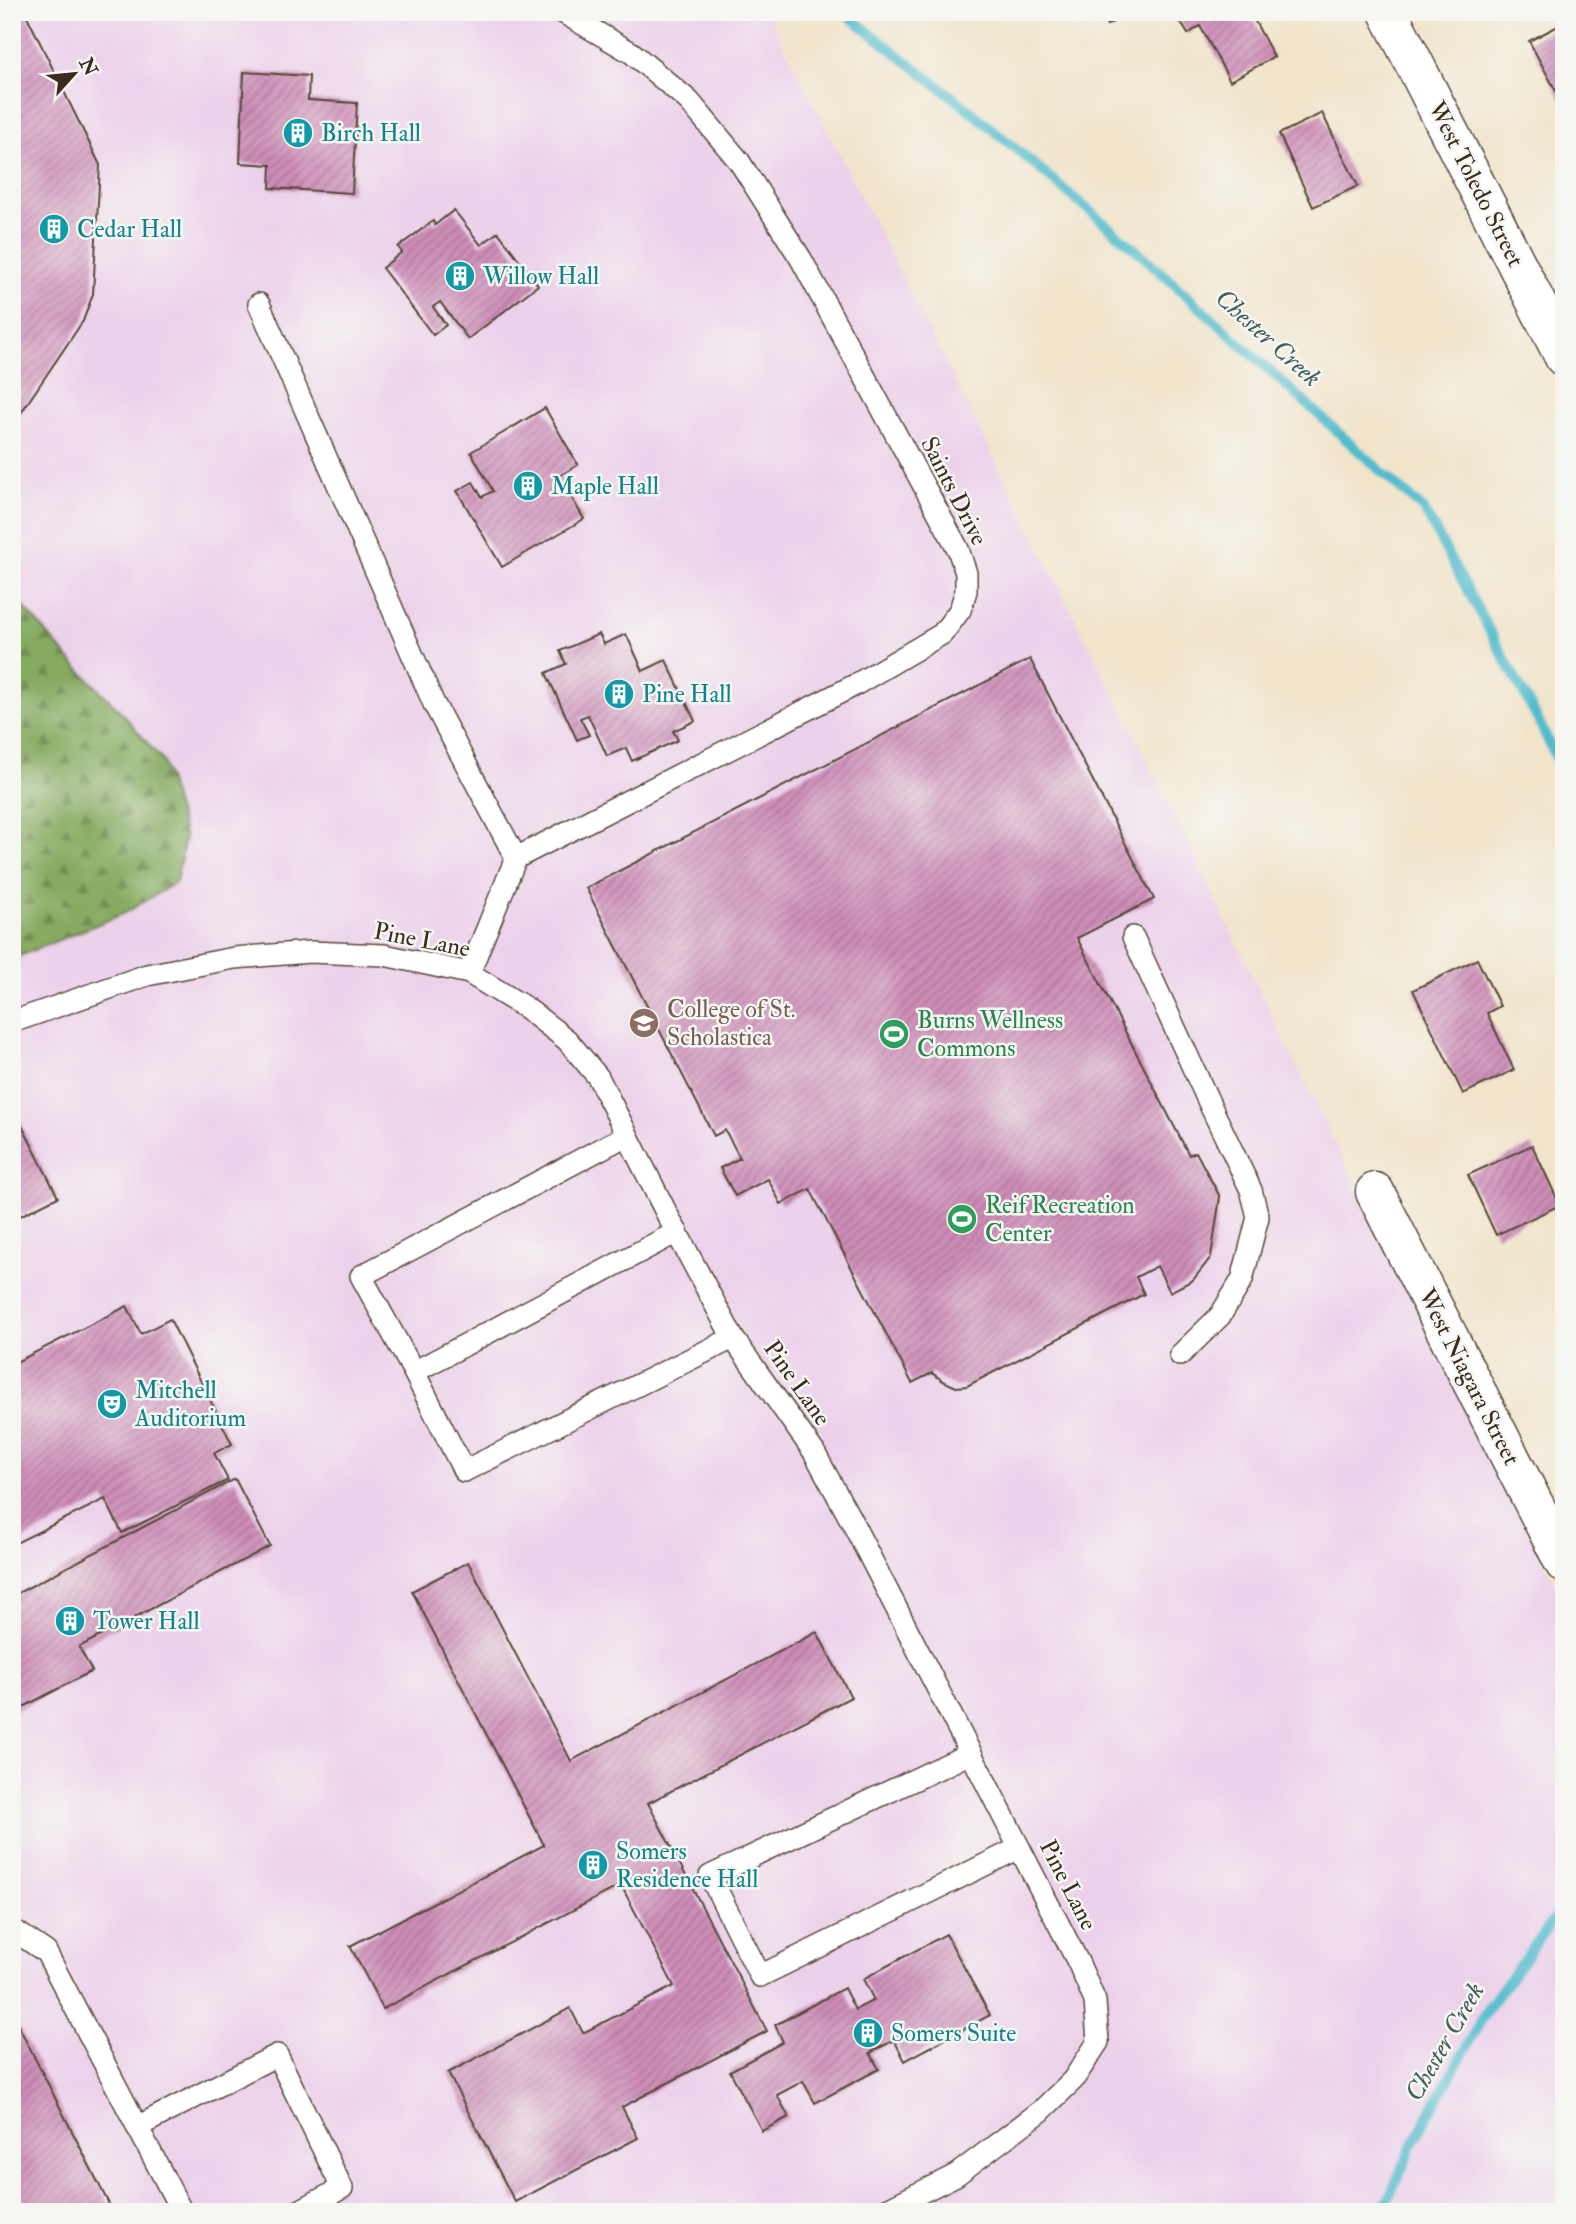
<svg xmlns="http://www.w3.org/2000/svg" width="1576" height="2224" viewBox="0 0 1576 2224" font-family="'IM FELL Double Pica',serif">
<style>
.built{fill:#ecd1ea}
.forest{fill:url(#forest-firs);stroke:#606a3f;stroke-width:2}
.lines{fill:none;stroke-linecap:round;stroke-linejoin:round}
.stream{stroke:#51bccc;stroke-width:10}
.building{fill:url(#building-hatch)}
.lane-casing{stroke:#564638;stroke-width:24}
.street-casing{stroke:#564638;stroke-width:41}
.lane{stroke:#fff;stroke-width:21}
.street{stroke:#fff;stroke-width:38}
.labels{text-anchor:middle;dominant-baseline:central;stroke-width:5;stroke-linejoin:round;paint-order:stroke}
.culture-label{font-size:24px;fill:#0d838f;stroke:#f6f6f2;text-anchor:start}
.street-label{font-size:24px;fill:#3b2a1e;stroke:#f6f6f2}
.education-label{font-size:24px;fill:#785e54;stroke:#f6f6f2;text-anchor:start}
.leisure-label{font-size:24px;fill:#27864d;stroke:#f6f6f2;text-anchor:start}
.water-label{font-size:26px;font-style:italic;fill:#435d5b;stroke:#f6f6f2}
</style>
<defs>
<pattern id="forest-firs" width="22" height="20" patternUnits="userSpaceOnUse" patternTransform="scale(1.75)"><rect width="22" height="20" fill="#85aa60"/><path d="M5 1l3.5 6h-7zM16 11l3.5 6h-7z" fill="#6e8b4f"/></pattern>
<pattern id="building-hatch" width="6" height="6" patternUnits="userSpaceOnUse" patternTransform="scale(1.75)"><rect width="6" height="6" fill="#ce8db8"/><path d="M-1 1l2-2M0 6l6-6M5 7l2-2" fill="none" stroke="#a87395"/></pattern>
</defs>
<rect width="100%" height="100%" fill="#f6f6f2"/>
<filter id="ink" filterUnits="userSpaceOnUse"><feTurbulence type="fractalNoise" baseFrequency=".0143" numOctaves="2"/><feDisplacementMap in="SourceGraphic" scale="14" xChannelSelector="R" yChannelSelector="G"/><feConvolveMatrix kernelMatrix="1 2 1 2 8 2 1 2 1" color-interpolation-filters="sRGB"/></filter>
<filter id="wash" filterUnits="userSpaceOnUse"><feTurbulence type="fractalNoise" baseFrequency=".00686" numOctaves="4" result="noise"/><feDisplacementMap in="SourceGraphic" scale="28" xChannelSelector="R" yChannelSelector="G"/><feGaussianBlur stdDeviation="1.57" result="paint"/><feColorMatrix in="noise" values="0 0 0 0 0 0 0 0 0 0 0 0 0 0 0 0 0 1.4 0 .05"/><feComposite in="paint" operator="in"/></filter>
<g filter="url(#wash)">
<rect width="100%" height="100%" fill="#f1e4cb"/>
<!-- built -->
<path class="built" d="M 12,12 L 767,12 L 1127,720 L 1424,1325 L 1564,1602 L 1564,2212 L 12,2212 Z"/>
<!-- forest -->
<path class="forest" d="M 12,593 L 70,660 L 122,713 L 163,761 L 185,837 L 176,882 L 125,913 L 12,959 Z"/>
<g class="lines">
<!-- stream -->
<g class="stream">
<path d="M 849,12 L 851,18 L 968,109 L 1134,248 L 1424,510 L 1538,720 L 1564,774"/>
<path d="M 1382,2212 L 1417,2136 L 1488,2008 L 1564,1905"/>
</g>
</g>
<g id="blocks">
<!-- building -->
<g class="building">
<path d="M 12,12 L 25,12 L 100,165 L 93,294 L 83,321 L 12,426 Z"/>
<path d="M 1101,12 L 1131,12 L 1107,25 Z"/>
<path d="M 1185,12 L 1250,12 L 1274,57 L 1230,81 L 1200,26 L 1188,34 L 1177,16 Z"/>
<path d="M 1564,23 L 1564,106 L 1529,41 Z"/>
<path d="M 244,72 L 309,76 L 308,100 L 357,103 L 352,193 L 270,188 L 271,165 L 240,163 Z"/>
<path d="M 1322,113 L 1358,186 L 1313,207 L 1279,134 Z"/>
<path d="M 454,210 L 481,245 L 498,232 L 538,285 L 468,339 L 440,302 L 433,307 L 446,325 L 433,335 L 382,268 L 402,252 L 398,247 L 433,221 L 435,225 Z"/>
<path d="M 545,408 L 578,465 L 559,476 L 584,519 L 502,567 L 457,491 L 473,482 L 482,497 L 493,491 L 471,452 Z"/>
<path d="M 599,634 L 604,644 L 626,634 L 643,671 L 666,660 L 695,721 L 673,731 L 678,740 L 632,761 L 626,748 L 607,756 L 588,715 L 580,718 L 589,735 L 577,740 L 546,673 L 566,664 L 560,651 Z"/>
<path d="M 1030,659 L 1154,899 L 1077,938 L 1189,1155 L 1196,1152 L 1220,1197 L 1211,1257 L 1193,1280 L 1170,1292 L 1157,1266 L 1136,1277 L 1144,1294 L 967,1386 L 956,1387 L 943,1381 L 932,1373 L 912,1383 L 810,1189 L 781,1204 L 768,1179 L 735,1196 L 720,1168 L 740,1158 L 725,1130 L 714,1136 L 586,888 Z"/>
<path d="M 1477,959 L 1500,1006 L 1487,1013 L 1514,1070 L 1463,1094 L 1413,990 Z"/>
<path d="M 12,1106 L 58,1197 L 12,1220 Z"/>
<path d="M 1532,1145 L 1560,1205 L 1496,1235 L 1468,1175 Z"/>
<path d="M 127,1306 L 141,1334 L 170,1319 L 232,1444 L 214,1453 L 228,1480 L 122,1533 L 105,1499 L 12,1545 L 12,1364 Z"/>
<path d="M 235,1479 L 270,1546 L 79,1647 L 92,1671 L 12,1713 L 12,1596 Z"/>
<path d="M 468,1562 L 571,1761 L 817,1632 L 851,1697 L 648,1803 L 767,2031 L 622,2107 L 638,2138 L 515,2202 L 448,2073 L 570,2008 L 583,2033 L 674,1986 L 621,1885 L 383,2009 L 350,1946 L 544,1845 L 412,1591 Z"/>
<path d="M 946,1934 L 990,2015 L 905,2061 L 894,2040 L 870,2053 L 879,2069 L 815,2103 L 803,2081 L 777,2095 L 789,2117 L 762,2131 L 730,2071 L 783,2042 L 775,2025 L 844,1988 L 855,2010 L 874,2000 L 863,1979 Z"/>
<path d="M 12,2013 L 113,2212 L 12,2212 Z"/>
</g>
</g>
</g>
<g filter="url(#ink)">
<use href="#blocks" fill-opacity="0" stroke="#564638" stroke-width="2"/>
<g class="lines">
<!-- lane casing -->
<g class="lane-casing">
<g id="lane">
<path d="M 259,304 L 434,704 L 516,858"/>
<path d="M 1133,937 L 1212,1109 L 1251,1190 L 1258,1217 L 1242,1280 L 1220,1316 L 1180,1355"/>
<path d="M 469,973 L 516,858 L 855,685 L 942,634 L 960,610 L 966,591 L 966,573 L 958,549 L 801,259 L 739,161 L 689,101 L 632,53 L 562,12"/>
<path d="M 12,1022 L 147,975 L 234,958 L 310,952 L 384,955 L 469,973 L 526,1008 L 567,1040 L 598,1077 L 669,1218 L 733,1338 L 814,1452 L 852,1522 L 1079,1964 L 1095,2001 L 1098,2042 L 1073,2080 L 1041,2111 L 956,2175 L 881,2212"/>
<path d="M 627,1135 L 361,1276 L 414,1372 L 464,1471 L 733,1338"/>
<path d="M 414,1372 L 677,1232"/>
<path d="M 971,1753 L 710,1876 L 760,1976 L 1019,1848"/>
<path d="M 12,1929 L 46,1952 L 182,2212"/>
<path d="M 137,2127 L 277,2055 L 342,2188 L 297,2212"/>
</g>
</g>
<!-- street casing -->
<g class="street-casing">
<g id="street">
<path d="M 1388,12 L 1564,357"/>
<path d="M 1375,1192 L 1564,1563"/>
</g>
</g>
<!-- lane -->
<use href="#lane" class="lane"/>
<!-- street -->
<use href="#street" class="street"/>
</g>
</g>
<!-- icons -->
<defs>
<g id="building-disc" transform="scale(1.575)"><circle r="9.5" fill="#0f9aa8" stroke="#f6f6f2"/><path d="M-4-6H4V6H1V3H-1V6H-4ZM-2.5-4.3h1.7v1.8h-1.7ZM.8-4.3h1.7v1.8H.8ZM-2.5-1h1.7V.8h-1.7ZM.8-1h1.7V.8H.8Z" fill="#fff"/></g>
<g id="university-disc" transform="scale(1.575)"><circle r="9.5" fill="#8d6e63" stroke="#f6f6f2"/><path d="M0-5L7-2L0 1L-7-2ZM-4 1L0 2.5L4 1V4Q0 6-4 4Z" fill="#fff"/></g>
<g id="stadium-disc" transform="scale(1.575)"><circle r="9.5" fill="#2e9e5b" stroke="#f6f6f2"/><path d="M0-5a6.5 5 0 1 0 0 10a6.5 5 0 1 0 0-10ZM-3.5-1.8h7v3.6h-7Z" fill="#fff"/></g>
<g id="theatre-disc" transform="scale(1.575)"><circle r="9.5" fill="#0f9aa8" stroke="#f6f6f2"/><path d="M-5-5.5Q0-4 5-5.5V0Q5 5 0 6Q-5 5-5 0ZM-3.3-2.5H-1v1.5H-3.3ZM1-2.5H3.3v1.5H1ZM-2.8 1Q0 5.5 2.8 1Z" fill="#fff"/></g>
</defs>
<g fill-rule="evenodd">
<use href="#building-disc" x="298" y="133"/>
<use href="#building-disc" x="54" y="229"/>
<use href="#building-disc" x="460" y="276"/>
<use href="#building-disc" x="528" y="486"/>
<use href="#building-disc" x="619" y="694"/>
<use href="#university-disc" x="644" y="1023"/>
<use href="#stadium-disc" x="894" y="1034"/>
<use href="#stadium-disc" x="962" y="1219"/>
<use href="#theatre-disc" x="112" y="1404"/>
<use href="#building-disc" x="70" y="1621"/>
<use href="#building-disc" x="593" y="1865"/>
<use href="#building-disc" x="868" y="2033"/>
</g>
<g class="labels">
<!-- culture labels -->
<g class="culture-label">
<text x="321" y="133">Birch Hall</text>
<text x="77" y="229">Cedar Hall</text>
<text x="483" y="276">Willow Hall</text>
<text x="551" y="486">Maple Hall</text>
<text x="642" y="694">Pine Hall</text>
<text x="135" y="1390">Mitchell<tspan x="135" dy="28">Auditorium</tspan></text>
<text x="93" y="1621">Tower Hall</text>
<text x="616" y="1851">Somers<tspan x="616" dy="28">Residence Hall</tspan></text>
<text x="891" y="2033">Somers Suite</text>
</g>
<!-- street labels -->
<g class="street-label">
<text transform="translate(1476 184) rotate(63)">West Toledo Street</text>
<text transform="translate(954 491) rotate(63)">Saints Drive</text>
<text transform="translate(422 940) rotate(11)">Pine Lane</text>
<text transform="translate(1469 1377) rotate(63)">West Niagara Street</text>
<text transform="translate(797 1383) rotate(55)">Pine Lane</text>
<text transform="translate(1068 1885) rotate(63)">Pine Lane</text>
</g>
<!-- education labels -->
<g class="education-label">
<text x="667" y="1009">College of St.<tspan x="667" dy="28">Scholastica</tspan></text>
</g>
<!-- leisure labels -->
<g class="leisure-label">
<text x="917" y="1020">Burns Wellness<tspan x="917" dy="28">Commons</tspan></text>
<text x="985" y="1205">Reif Recreation<tspan x="985" dy="28">Center</tspan></text>
</g>
<!-- water labels -->
<g class="water-label">
<text transform="translate(1268 338) rotate(42)">Chester Creek</text>
<text transform="translate(1445 2042) rotate(-60)">Chester Creek</text>
</g>
</g>
<!-- margin -->
<rect width="1576" height="2224" fill="none" stroke="#f6f6f2" stroke-width="42"/>
<!-- north arrow -->
<g transform="translate(74 74) rotate(63)" stroke="#f6f6f2" stroke-width="5" paint-order="stroke">
<path d="M0-5L12 26L0 18L-12 26Z" fill="#3b2a1e"/>
<text y="-10" font-size="19" font-weight="bold" text-anchor="middle" fill="#3b2a1e">N</text>
</g>
</svg>
